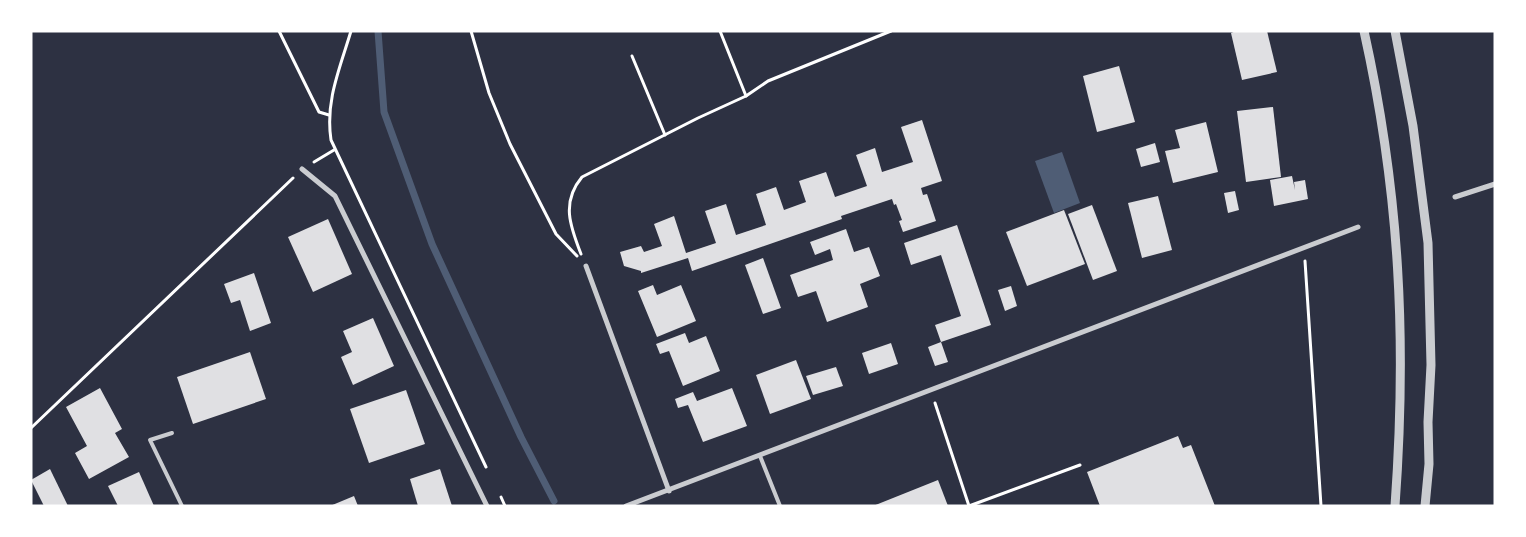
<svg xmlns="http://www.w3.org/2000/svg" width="1526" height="537" viewBox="0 0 1526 537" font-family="Cabin,sans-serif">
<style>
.water{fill:#4f5d75}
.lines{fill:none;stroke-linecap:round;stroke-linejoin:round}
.stream{stroke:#4f5d75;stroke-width:7}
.building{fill:#e0e0e3}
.path{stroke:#fff;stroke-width:3}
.service{stroke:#caccd0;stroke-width:4}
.minor{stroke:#caccd0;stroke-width:5}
.tertiary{stroke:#caccd0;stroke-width:9}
</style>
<rect width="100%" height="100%" fill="#2d3142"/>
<!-- water -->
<path class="water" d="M 1062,152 L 1080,203 L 1054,213 L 1035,161 Z"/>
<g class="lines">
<!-- stream -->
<path class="stream" d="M 378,31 L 384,112 L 432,244 L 521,437 L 554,501"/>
</g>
<!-- building -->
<g class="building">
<path d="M 1236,31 L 1267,31 L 1277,72 L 1242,80 L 1231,33 Z"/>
<path d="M 1119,66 L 1135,122 L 1097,132 L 1083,76 Z"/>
<path d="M 1273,107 L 1281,177 L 1246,182 L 1237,111 Z"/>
<path d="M 922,120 L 942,181 L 921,188 L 923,195 L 927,194 L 936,221 L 903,232 L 899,221 L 902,220 L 896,204 L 894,205 L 892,199 L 841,216 L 842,219 L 692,271 L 688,258 L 641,273 L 641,271 L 624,266 L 620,252 L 641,246 L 644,252 L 662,246 L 654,224 L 674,216 L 686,253 L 716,243 L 705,211 L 726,204 L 736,235 L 766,225 L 756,194 L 776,187 L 784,210 L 806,202 L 799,181 L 826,172 L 835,197 L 867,186 L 856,155 L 875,148 L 882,172 L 913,162 L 901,127 Z"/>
<path d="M 1206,122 L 1218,172 L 1173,183 L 1165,151 L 1180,148 L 1175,130 Z"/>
<path d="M 1155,143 L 1160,162 L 1141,167 L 1136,149 Z"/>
<path d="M 1292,176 L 1295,190 L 1294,182 L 1305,180 L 1308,199 L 1274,206 L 1270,180 Z"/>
<path d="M 1235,191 L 1239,210 L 1228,213 L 1224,193 Z"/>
<path d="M 1158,196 L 1172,250 L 1142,258 L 1128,203 Z"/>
<path d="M 1092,205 L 1117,271 L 1093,280 L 1068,214 Z"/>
<path d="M 1064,210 L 1085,264 L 1027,286 L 1006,232 Z"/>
<path d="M 328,219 L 352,274 L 313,292 L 288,237 Z"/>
<path d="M 957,225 L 991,325 L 941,342 L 948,362 L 935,366 L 928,347 L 941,342 L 935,325 L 961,316 L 941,255 L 911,265 L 904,243 Z"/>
<path d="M 846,229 L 854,252 L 869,247 L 880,276 L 860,284 L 868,307 L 827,322 L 816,291 L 798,297 L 790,275 L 833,260 L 830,249 L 815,255 L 810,242 Z"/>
<path d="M 763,258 L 781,308 L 763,314 L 745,265 Z"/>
<path d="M 254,273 L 271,323 L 250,331 L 240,300 L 231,303 L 224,284 Z"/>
<path d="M 653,285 L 657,295 L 681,285 L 696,321 L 657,337 L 638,291 Z"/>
<path d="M 1011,286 L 1017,306 L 1005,311 L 998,290 Z"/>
<path d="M 373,318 L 394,366 L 353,385 L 341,357 L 352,352 L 343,331 Z"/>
<path d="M 685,333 L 689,343 L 706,336 L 720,371 L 683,386 L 669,351 L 660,354 L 656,344 Z"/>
<path d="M 891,343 L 898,364 L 869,374 L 862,353 Z"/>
<path d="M 250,352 L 266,399 L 193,424 L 177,377 Z"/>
<path d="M 796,360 L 811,399 L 770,414 L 756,375 Z"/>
<path d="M 836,367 L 843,386 L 813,395 L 806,376 Z"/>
<path d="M 100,388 L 122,429 L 115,433 L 129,457 L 89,479 L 75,453 L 87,446 L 66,407 Z"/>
<path d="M 732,388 L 747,426 L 703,442 L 688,405 L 678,408 L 675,399 L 693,392 L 697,401 Z"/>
<path d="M 406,390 L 425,444 L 369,463 L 350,409 Z"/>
<path d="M 1178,436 L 1183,448 L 1191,445 L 1215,506 L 1100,506 L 1087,472 Z"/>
<path d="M 50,469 L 68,506 L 44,506 L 31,480 Z"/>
<path d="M 440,469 L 452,506 L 418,506 L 410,479 Z"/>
<path d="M 139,472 L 154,506 L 118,506 L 108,486 Z"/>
<path d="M 938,480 L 948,506 L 873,506 Z"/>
<path d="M 354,496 L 358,506 L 330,506 Z"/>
</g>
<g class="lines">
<!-- path -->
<g class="path">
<path d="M 279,31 L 319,112 L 329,115"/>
<path d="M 351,31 C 340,68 325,101 331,140 L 486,467"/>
<path d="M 471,31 L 489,93 L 510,144 L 556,234 L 577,256"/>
<path d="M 720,31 L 746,96"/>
<path d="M 632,56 L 665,135"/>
<path d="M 314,162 L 334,150"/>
<path d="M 581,254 C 570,226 561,202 582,177 L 698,118 L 746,96 L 768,81 L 891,31"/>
<path d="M 1305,261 L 1321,506"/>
<path d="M 935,403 L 969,506"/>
<path d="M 31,428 L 293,178"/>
<path d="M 501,497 L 505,506"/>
<path d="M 969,506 L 1080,465"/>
</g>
<!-- service -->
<g class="service">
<path d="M 172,433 L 150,440 L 182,506"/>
<path d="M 760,456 L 780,506"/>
</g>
<!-- minor -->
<g class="minor">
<path d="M 302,169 L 335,196 L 487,506"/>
<path d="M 1455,197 L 1495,184"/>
<path d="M 586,266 L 669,491"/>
<path d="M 626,506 L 1358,227"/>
</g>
<!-- tertiary -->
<g class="tertiary">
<path d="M 1364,31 C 1400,193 1407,341 1395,506"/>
<path d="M 1395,31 L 1413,126 L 1428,243 L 1431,365 L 1428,422 L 1429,464 L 1425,506"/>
</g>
</g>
<!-- border -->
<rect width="1526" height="537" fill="none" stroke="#ffffff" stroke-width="65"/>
</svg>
